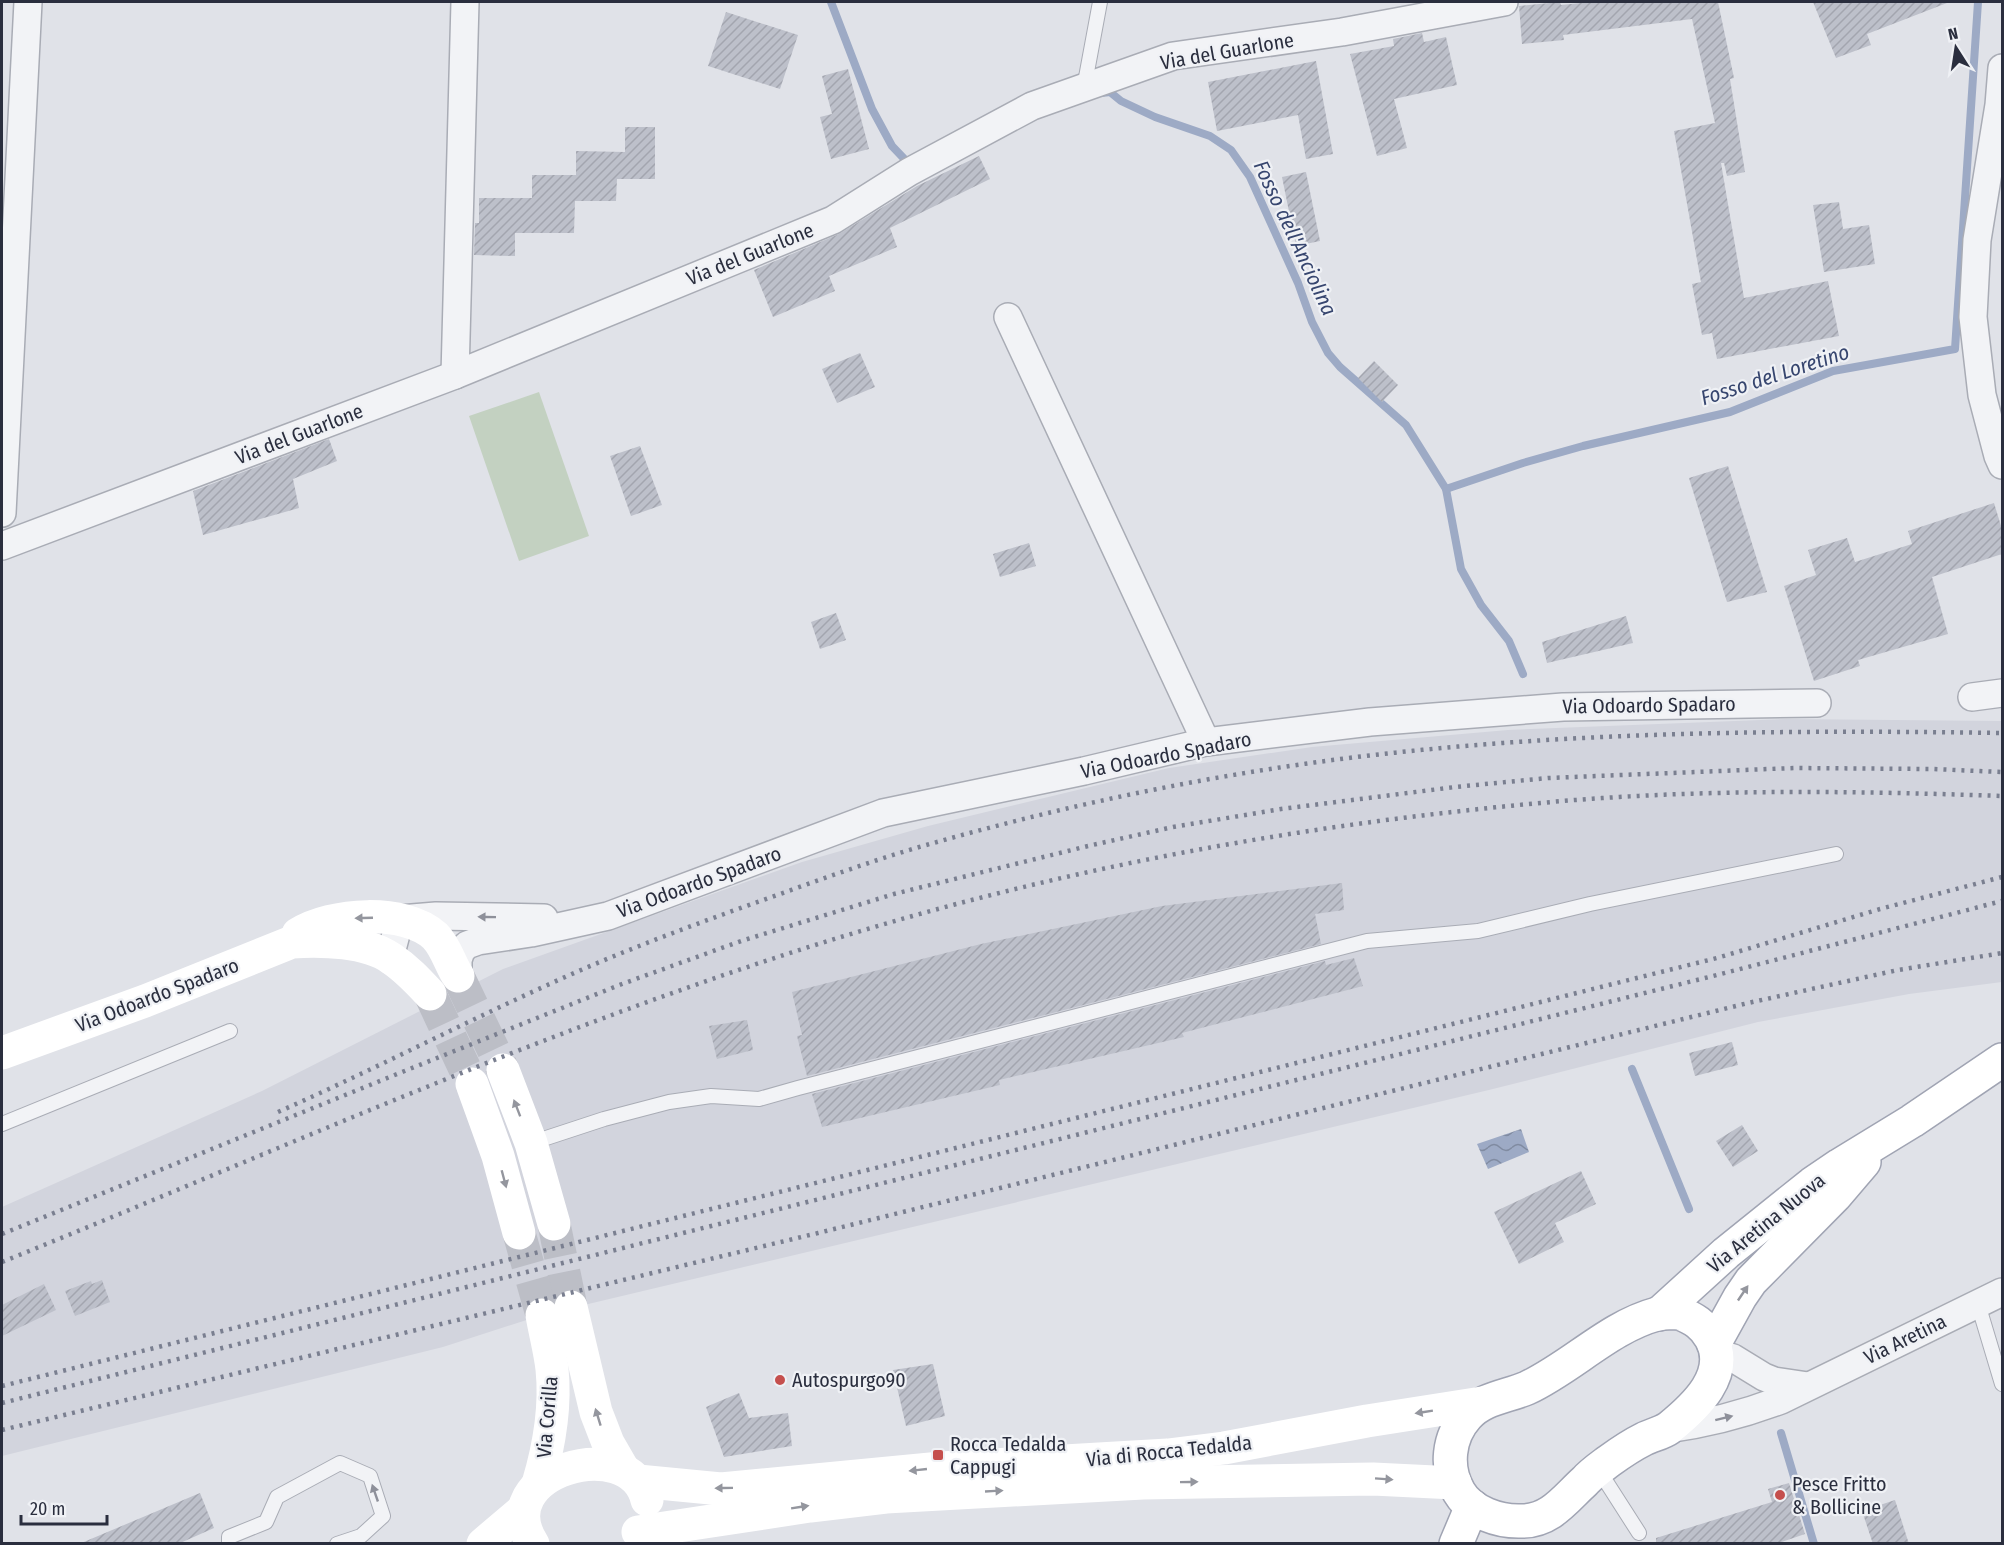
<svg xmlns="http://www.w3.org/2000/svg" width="2004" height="1545" viewBox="0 0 2004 1545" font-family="'Fira Sans Condensed',sans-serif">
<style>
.built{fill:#d2d4dd}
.pitch{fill:#c3d1c1}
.water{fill:url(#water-waves)}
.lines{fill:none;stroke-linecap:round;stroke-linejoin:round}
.stream{stroke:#9daac5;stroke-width:8}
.building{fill:url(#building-hatch)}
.secondary-tunnel{stroke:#bcbec6;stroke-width:33;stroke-dasharray:33 16;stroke-linecap:butt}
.lane-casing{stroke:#a9acb5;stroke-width:16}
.street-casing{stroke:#a9acb5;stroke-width:30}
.primary-casing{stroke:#a0a4b3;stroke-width:36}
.lane{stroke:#f2f3f6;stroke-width:14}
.street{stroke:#f2f3f6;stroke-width:27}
.secondary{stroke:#fff;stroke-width:33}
.primary{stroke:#fff;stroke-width:33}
.rail{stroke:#7a7f90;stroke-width:4.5;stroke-dasharray:3 6;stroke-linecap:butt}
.oneway{fill:#8e909a}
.oneway2{fill:#94969e}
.poi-dot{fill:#c54f4d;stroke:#eff1f5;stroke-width:2}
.labels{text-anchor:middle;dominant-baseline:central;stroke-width:4.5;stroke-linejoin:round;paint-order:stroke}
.street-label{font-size:20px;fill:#2a2e3e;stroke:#eff1f5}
.poi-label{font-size:20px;fill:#2a2e3e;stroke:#eff1f5;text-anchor:start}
.water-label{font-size:21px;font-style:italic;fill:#37466f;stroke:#eff1f5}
</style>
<defs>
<pattern id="water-waves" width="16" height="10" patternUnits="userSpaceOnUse" patternTransform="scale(1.5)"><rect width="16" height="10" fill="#9daac5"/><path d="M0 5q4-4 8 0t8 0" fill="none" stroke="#808ba1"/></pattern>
<pattern id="building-hatch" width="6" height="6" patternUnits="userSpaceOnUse" patternTransform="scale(1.5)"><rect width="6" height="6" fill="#bdc0ca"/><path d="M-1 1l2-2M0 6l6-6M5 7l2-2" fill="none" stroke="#a3a5af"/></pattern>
</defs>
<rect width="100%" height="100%" fill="#e0e2e8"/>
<!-- built -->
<path class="built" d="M 1786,719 L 2002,721 L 2002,982 L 1909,994 L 1758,1022 L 1493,1089 L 542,1315 L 443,1347 L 2,1456 L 2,1207 L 262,1091 L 503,969 L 802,862 L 928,826 L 1169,768 L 1312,747 L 1508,730 Z"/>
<!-- pitch -->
<path class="pitch" d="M 539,392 L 589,536 L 519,561 L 469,416 Z"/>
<!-- water -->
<path class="water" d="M 1521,1129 L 1529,1152 L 1488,1169 L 1477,1144 Z"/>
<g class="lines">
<!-- stream -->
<g class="stream">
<path d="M 831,2 L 872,109 L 892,146 L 912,167"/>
<path d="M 1101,93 L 1110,92 L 1121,101 L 1155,117 L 1210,136 L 1231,150 L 1250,177 L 1298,283 L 1312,322 L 1328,353 L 1340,367 L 1406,425 L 1446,489 L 1461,569 L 1481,605 L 1509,641 L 1523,674"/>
<path d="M 1446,489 L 1523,463 L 1583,446 L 1730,412 L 1833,371 L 1955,349 L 1978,2"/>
<path d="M 1632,1069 L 1689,1209"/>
<path d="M 1781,1433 L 1814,1544"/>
</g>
</g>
<!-- building -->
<g class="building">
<path d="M 1560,2 L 1561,5 L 1591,2 L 1718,2 L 1734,78 L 1730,79 L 1745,172 L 1727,176 L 1724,163 L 1721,163 L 1744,298 L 1828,281 L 1839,336 L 1717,359 L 1712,333 L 1702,335 L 1692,284 L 1701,282 L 1674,131 L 1715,123 L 1692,19 L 1563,35 L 1564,40 L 1522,44 L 1519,6 Z"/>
<path d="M 1813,2 L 1947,2 L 1947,3 L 1867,34 L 1871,45 L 1836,58 Z"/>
<path d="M 726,12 L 798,35 L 780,89 L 708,66 Z"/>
<path d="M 1422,33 L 1424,42 L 1446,37 L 1457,85 L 1394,99 L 1407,148 L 1377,156 L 1350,54 L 1394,46 L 1393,39 Z"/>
<path d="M 1316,61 L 1333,154 L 1306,159 L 1298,115 L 1217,131 L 1208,82 Z"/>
<path d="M 848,69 L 869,149 L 831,159 L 820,117 L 832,114 L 822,76 Z"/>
<path d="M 625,127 L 655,127 L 655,179 L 617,179 L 616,201 L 575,201 L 574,233 L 515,233 L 515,256 L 474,255 L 475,223 L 479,223 L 479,198 L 532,198 L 532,175 L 576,175 L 576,151 L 625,152 Z"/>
<path d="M 979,156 L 990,179 L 890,228 L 897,247 L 829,276 L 835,291 L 773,317 L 754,270 L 839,234 L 917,186 Z"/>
<path d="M 1306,172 L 1320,241 L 1296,246 L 1282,177 Z"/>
<path d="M 1839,202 L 1843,229 L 1869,225 L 1875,264 L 1824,272 L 1813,205 Z"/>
<path d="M 860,353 L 875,387 L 837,403 L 822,369 Z"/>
<path d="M 1374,361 L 1398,385 L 1382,402 L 1358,378 Z"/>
<path d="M 329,439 L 337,461 L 293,479 L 299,508 L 203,535 L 193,491 Z"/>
<path d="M 640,446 L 662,505 L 631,516 L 610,456 Z"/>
<path d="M 1728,466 L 1767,592 L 1727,602 L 1689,478 Z"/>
<path d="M 1994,503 L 2002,529 L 2002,554 L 1932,577 L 1948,634 L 1858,660 L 1860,666 L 1814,681 L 1784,586 L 1816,575 L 1808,550 L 1847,538 L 1855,562 L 1912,544 L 1908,531 Z"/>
<path d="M 1029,543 L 1036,566 L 1000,577 L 993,554 Z"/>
<path d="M 836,613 L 846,640 L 820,649 L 811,622 Z"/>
<path d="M 1626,616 L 1633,643 L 1547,663 L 1542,642 Z"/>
<path d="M 1342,883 L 1344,910 L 1315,914 L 1321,944 L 807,1076 L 797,1036 L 802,1035 L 792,992 L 981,944 L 1162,906 Z"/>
<path d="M 1354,958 L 1363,986 L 1182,1033 L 1184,1037 L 999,1080 L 1000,1085 L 822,1127 L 812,1094 L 1325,961 L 1326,965 Z"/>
<path d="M 747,1020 L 753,1050 L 717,1059 L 709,1026 Z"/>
<path d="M 1732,1042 L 1738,1065 L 1695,1076 L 1689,1053 Z"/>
<path d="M 1742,1125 L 1758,1151 L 1733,1167 L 1716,1141 Z"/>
<path d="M 1581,1171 L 1596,1204 L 1555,1223 L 1564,1242 L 1519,1264 L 1494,1212 Z"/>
<path d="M 102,1280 L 110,1302 L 75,1316 L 65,1291 L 91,1281 L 92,1284 Z"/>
<path d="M 44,1284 L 56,1310 L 2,1336 L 2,1305 Z"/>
<path d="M 933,1364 L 945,1416 L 906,1426 L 893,1370 Z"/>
<path d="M 739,1393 L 749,1418 L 788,1413 L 792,1446 L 724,1457 L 706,1407 Z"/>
<path d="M 1789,1483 L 1805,1534 L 1776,1544 L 1656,1544 L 1656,1538 L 1772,1502 L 1768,1489 Z"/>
<path d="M 200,1493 L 214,1528 L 178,1544 L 79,1544 Z"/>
<path d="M 1895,1500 L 1909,1544 L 1873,1544 L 1862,1511 Z"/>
</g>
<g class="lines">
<!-- secondary-tunnel -->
<g class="secondary-tunnel">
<path d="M 458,976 L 503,1070"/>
<path d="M 430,994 L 472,1084"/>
<path d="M 554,1224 L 571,1307"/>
<path d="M 519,1233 L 542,1315"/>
</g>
<!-- lane casing -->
<g class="lane-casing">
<g id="lane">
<path d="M 1084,88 L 1100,2"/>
<path d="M 2,1124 L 230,1031"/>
<path d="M 531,1143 L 604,1119 L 669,1102 L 711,1096 L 759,1099 L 798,1088 L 1367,941 L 1478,931 L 1590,904 L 1836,854"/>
<path d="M 1978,1304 L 2002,1384"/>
<path d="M 1598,1469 L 1639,1533"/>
<path d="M 229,1544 L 229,1537 L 266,1522 L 277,1497 L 340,1463 L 370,1476 L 383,1516 L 361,1536 L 337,1544"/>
</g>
</g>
<!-- street casing -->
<g class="street-casing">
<g id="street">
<path d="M 2002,68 L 1999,105 L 1977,240 L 1973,317 L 1982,395 L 1998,456 L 2002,465"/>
<path d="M 1008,317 L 1206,742"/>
<path d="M 455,375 L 465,2"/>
<path d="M 2,513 L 28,2"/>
<path d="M 2,546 L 455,375 L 833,220 L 909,172 L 1032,106 L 1173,56 L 1342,32 L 1504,2"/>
<path d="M 1972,697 L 2002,693"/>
<path d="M 390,957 L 400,919 L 436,916 L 544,918"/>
<path d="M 458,976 L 458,960 L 461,951 L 467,945 L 478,941 L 531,933 L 608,916 L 883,813 L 1084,771 L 1206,742 L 1370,722 L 1563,707 L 1817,703"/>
<path d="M 1717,1353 L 1733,1358 L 1764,1377 L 1774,1381 L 1808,1386"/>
<path d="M 1667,1429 C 1706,1424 1744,1414 1781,1400 L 2002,1292"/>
</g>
</g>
<!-- primary casing -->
<g class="primary-casing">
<g id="primary">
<path d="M 1680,1313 C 1694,1319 1703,1324 1711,1338 C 1731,1374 1695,1407 1669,1428 C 1662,1433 1652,1435 1644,1439 C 1632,1445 1620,1453 1609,1461 C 1601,1467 1592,1473 1585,1481 C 1566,1498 1551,1521 1522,1521 C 1500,1522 1471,1513 1459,1492 C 1445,1468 1448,1437 1467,1416 C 1483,1398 1506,1397 1527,1388 C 1572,1367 1609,1327 1657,1314 C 1664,1312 1673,1313 1680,1313 Z"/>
<path d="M 1659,1314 L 1726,1253 L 1812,1184 L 1840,1165 L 1912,1121 L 2002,1060"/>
<path d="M 1714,1344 L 1740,1297 L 1751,1281 L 1835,1196 L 1864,1162"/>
<path d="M 1456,1544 L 1472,1506"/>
</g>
</g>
<!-- lane -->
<use href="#lane" class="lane"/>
<!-- street -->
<use href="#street" class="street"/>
<!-- secondary -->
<g class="secondary">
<path d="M 298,934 C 331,913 404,908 435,936 C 446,947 450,964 458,976"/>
<path d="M 2,1053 L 145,1001 L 292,942 C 322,940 367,941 392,959 C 407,969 418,981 430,994"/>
<path d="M 503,1070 L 531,1143 L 554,1224"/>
<path d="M 472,1084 L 498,1156 L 519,1233"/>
<path d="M 571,1307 L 596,1412 L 608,1443 L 623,1469"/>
<path d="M 638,1481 L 721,1489 L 941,1468 L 1168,1455 L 1224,1448 L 1367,1421 L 1482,1403"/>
<path d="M 538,1484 C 549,1447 556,1408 552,1369 C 550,1351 545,1333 542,1315"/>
<path d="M 638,1532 L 810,1506 L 886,1497 L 1143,1483 L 1373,1479 L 1455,1483"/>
<path d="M 483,1544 L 523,1510"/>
<path d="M 533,1544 C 486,1473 630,1430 647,1500"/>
</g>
<!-- primary -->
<use href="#primary" class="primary"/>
<!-- rail -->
<g class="rail">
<path d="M 278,1112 C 371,1071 461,1024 554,982 C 622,951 693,925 763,900 C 814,882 865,863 916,848 C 1071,803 1232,770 1392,753 C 1594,731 1799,730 2002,733"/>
<path d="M 2,1234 L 402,1072 L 622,984 L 741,941 L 894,894 L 1088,846 L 1173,827 L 1281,809 L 1455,787 L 1548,778 L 1794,768 L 1932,769 L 2002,772"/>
<path d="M 2,1262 C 295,1144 584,1011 888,923 C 1112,858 1343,819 1575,800 C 1717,789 1860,791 2002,796"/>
<path d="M 2,1386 L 1717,958 L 1880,909 L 2002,877"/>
<path d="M 2,1403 L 1721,974 L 2002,901"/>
<path d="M 2,1430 L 818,1233 L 1748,1003 L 1898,970 L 2002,953"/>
</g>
</g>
<!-- one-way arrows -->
<defs><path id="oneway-solid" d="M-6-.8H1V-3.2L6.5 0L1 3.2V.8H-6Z" transform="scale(1.5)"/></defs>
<g class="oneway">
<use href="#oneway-solid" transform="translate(487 917) rotate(-179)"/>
<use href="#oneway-solid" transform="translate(1724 1418) rotate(-14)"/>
<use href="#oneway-solid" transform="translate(375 1493) rotate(-109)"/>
</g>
<g class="oneway2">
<use href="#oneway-solid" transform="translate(364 918) rotate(178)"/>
<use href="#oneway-solid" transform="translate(517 1108) rotate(-111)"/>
<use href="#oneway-solid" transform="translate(504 1179) rotate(75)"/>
<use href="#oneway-solid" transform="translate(1743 1293) rotate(-56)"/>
<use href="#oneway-solid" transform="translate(1424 1412) rotate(171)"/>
<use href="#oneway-solid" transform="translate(598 1417) rotate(-107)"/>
<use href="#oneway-solid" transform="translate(918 1470) rotate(174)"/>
<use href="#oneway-solid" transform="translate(1384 1479) rotate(4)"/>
<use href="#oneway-solid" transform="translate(1189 1482) rotate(-1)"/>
<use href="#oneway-solid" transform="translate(724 1488) rotate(179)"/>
<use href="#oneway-solid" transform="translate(994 1491) rotate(-3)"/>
<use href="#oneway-solid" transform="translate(800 1507) rotate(-9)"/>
</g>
<!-- markers -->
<g class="poi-dot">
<circle cx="780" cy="1380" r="6"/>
<rect x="932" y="1449" width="12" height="12" rx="3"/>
<circle cx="1780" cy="1495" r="6"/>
</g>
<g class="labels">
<!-- street labels -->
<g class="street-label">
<text transform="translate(1227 51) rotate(-10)">Via del Guarlone</text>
<text transform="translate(750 254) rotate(-22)">Via del Guarlone</text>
<text transform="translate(299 434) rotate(-21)">Via del Guarlone</text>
<text transform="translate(1649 705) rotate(-1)">Via Odoardo Spadaro</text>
<text transform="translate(1166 755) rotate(-11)">Via Odoardo Spadaro</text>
<text transform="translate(699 882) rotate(-20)">Via Odoardo Spadaro</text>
<text transform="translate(157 995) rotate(-21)">Via Odoardo Spadaro</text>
<text transform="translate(1766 1223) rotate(-39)">Via Aretina Nuova</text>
<text transform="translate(1905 1339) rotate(-26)">Via Aretina</text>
<text transform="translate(547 1417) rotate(-85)">Via Corilla</text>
<text transform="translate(1169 1451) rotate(-6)">Via di Rocca Tedalda</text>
</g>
<!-- poi labels -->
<g class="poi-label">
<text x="792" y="1380">Autospurgo90</text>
<text x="950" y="1444">Rocca Tedalda<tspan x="950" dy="23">Cappugi</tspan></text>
<text x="1792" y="1484">Pesce Fritto<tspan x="1792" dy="23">&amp; Bollicine</tspan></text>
</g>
<!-- water labels -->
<g class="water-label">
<text transform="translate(1295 238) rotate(65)">Fosso dell'Anciolina</text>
<text transform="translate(1775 375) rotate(-18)">Fosso del Loretino</text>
</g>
</g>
<!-- border -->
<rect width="2004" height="1545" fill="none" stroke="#2a2e3e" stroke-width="6"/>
<!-- north arrow -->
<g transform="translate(1956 48) rotate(348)" stroke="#eff1f5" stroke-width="4.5" paint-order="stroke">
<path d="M0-4.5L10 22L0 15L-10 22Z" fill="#2a2e3e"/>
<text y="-9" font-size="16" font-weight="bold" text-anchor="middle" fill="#2a2e3e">N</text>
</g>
<!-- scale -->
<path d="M21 1515v9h86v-9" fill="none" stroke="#2a2e3e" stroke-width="3"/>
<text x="30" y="1515" font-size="18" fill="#2a2e3e" stroke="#eff1f5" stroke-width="4.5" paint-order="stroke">20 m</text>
</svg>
